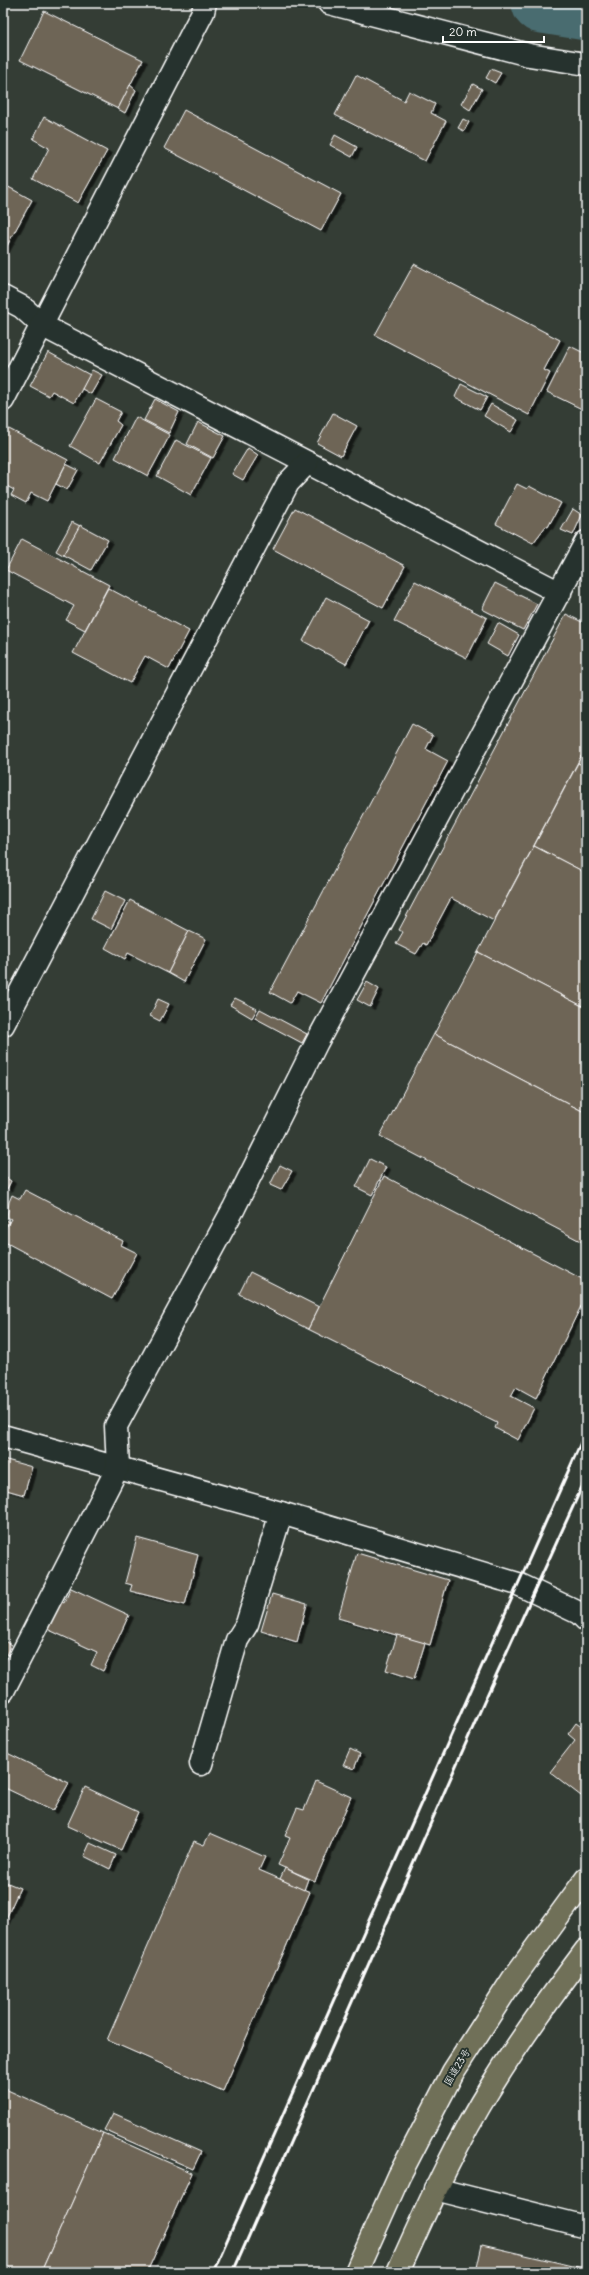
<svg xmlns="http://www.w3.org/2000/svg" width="589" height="2275" viewBox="0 0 589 2275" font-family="Delius,'Klee One',sans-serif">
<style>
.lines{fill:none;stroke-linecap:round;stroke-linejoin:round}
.river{stroke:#496c70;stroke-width:61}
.building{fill:#6e6557;stroke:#fff;filter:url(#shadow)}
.minor-casing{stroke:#fff;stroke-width:25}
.highway-casing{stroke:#fff;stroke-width:25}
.minor{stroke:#26332d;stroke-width:22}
.highway{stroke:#706f59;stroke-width:22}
.rail{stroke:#fff;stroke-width:3}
.labels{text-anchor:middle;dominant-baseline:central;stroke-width:4;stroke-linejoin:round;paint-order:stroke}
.street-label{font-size:10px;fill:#fff;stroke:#26332d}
</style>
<defs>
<filter id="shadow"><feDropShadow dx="4.5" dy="2.5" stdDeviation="0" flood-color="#0009"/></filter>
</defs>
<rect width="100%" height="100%" fill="#343d35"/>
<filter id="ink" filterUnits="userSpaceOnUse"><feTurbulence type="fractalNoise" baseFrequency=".025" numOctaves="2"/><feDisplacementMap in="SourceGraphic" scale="8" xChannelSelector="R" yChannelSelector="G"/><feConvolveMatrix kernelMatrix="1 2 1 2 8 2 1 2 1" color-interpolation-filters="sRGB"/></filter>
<g filter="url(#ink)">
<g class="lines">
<!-- river -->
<path class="river" d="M 542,3 L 586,10"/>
</g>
<!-- building -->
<g class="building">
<path d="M 44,11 L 143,60 L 118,109 L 20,60 Z"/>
<path d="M 491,69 L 501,73 L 495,83 L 486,78 Z"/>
<path d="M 356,75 L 404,101 L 409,91 L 435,104 L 431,113 L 446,121 L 425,161 L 335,115 Z"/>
<path d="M 473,84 L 482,89 L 470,110 L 461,104 Z"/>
<path d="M 130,85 L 136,90 L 125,113 L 118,109 Z"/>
<path d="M 184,110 L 341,194 L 321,231 L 164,148 Z"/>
<path d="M 44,117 L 107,151 L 78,203 L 33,179 L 49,148 L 33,139 Z"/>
<path d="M 463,119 L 469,122 L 464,131 L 458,128 Z"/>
<path d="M 335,135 L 357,147 L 352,157 L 330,145 Z"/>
<path d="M 3,184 L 32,200 L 3,253 Z"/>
<path d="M 414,264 L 560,340 L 544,370 L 550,373 L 529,415 L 375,335 Z"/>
<path d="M 570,346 L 586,354 L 586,411 L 547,392 Z"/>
<path d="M 48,352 L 90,375 L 74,403 L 52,391 L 49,396 L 30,386 Z"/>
<path d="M 92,370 L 102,375 L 91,394 L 82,389 Z"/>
<path d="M 461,384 L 487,397 L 480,410 L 455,397 Z"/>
<path d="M 96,399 L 121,412 L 116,421 L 121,425 L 100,463 L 70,446 Z"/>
<path d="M 155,399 L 179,412 L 169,433 L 144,420 Z"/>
<path d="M 491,404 L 518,420 L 511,432 L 484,416 Z"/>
<path d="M 333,413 L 357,426 L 341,456 L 317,443 Z"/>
<path d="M 136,417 L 170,435 L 148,476 L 115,458 Z"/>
<path d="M 198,422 L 225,436 L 213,458 L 187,444 Z"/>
<path d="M 7,428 L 68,460 L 47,501 L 31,493 L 26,503 L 11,495 L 14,490 L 3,484 L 3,436 Z"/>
<path d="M 176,440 L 211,458 L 191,495 L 157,476 Z"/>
<path d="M 248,448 L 258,455 L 243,480 L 232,474 Z"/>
<path d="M 66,464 L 78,470 L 67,490 L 56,484 Z"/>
<path d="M 517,484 L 527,489 L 529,486 L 561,503 L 548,527 L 546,526 L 533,543 L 496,524 Z"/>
<path d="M 295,508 L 405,566 L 383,608 L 273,549 Z"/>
<path d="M 573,509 L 582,515 L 573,535 L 561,530 Z"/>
<path d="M 72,522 L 80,526 L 63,555 L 56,551 Z"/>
<path d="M 80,525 L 108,540 L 91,570 L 63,555 Z"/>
<path d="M 22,539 L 109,585 L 85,630 L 66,620 L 74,606 L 6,570 Z"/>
<path d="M 415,581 L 487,618 L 467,658 L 394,621 Z"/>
<path d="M 495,583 L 537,604 L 523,630 L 482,609 Z"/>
<path d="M 108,588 L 189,631 L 169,669 L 145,656 L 130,683 L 73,653 Z"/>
<path d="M 326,597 L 369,620 L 346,664 L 303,641 Z"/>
<path d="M 566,614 L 586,624 L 586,747 L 494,921 L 451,898 L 426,945 L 423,943 L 416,954 L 396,944 L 403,932 L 399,930 Z"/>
<path d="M 498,623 L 519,635 L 508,656 L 487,644 Z"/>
<path d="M 412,724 L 433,735 L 426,749 L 448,761 L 321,1003 L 297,991 L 290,1003 L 270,992 Z"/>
<path d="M 586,747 L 586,767 L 578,763 Z"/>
<path d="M 578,763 L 586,767 L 586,873 L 534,846 Z"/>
<path d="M 534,846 L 586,873 L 586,1008 L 478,952 Z"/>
<path d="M 105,891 L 125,901 L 111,929 L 91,919 Z"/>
<path d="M 130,900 L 189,931 L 168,973 L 128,953 L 125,959 L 105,948 Z"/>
<path d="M 189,931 L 206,939 L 184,982 L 168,973 Z"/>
<path d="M 478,952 L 586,1008 L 586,1113 L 434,1034 Z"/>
<path d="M 367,982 L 379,989 L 370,1007 L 357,1000 Z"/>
<path d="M 235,998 L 257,1009 L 252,1018 L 230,1005 Z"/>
<path d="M 158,999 L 169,1004 L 160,1021 L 150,1016 Z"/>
<path d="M 260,1009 L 307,1034 L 302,1043 L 255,1018 Z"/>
<path d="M 434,1034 L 586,1113 L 586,1244 L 380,1136 Z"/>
<path d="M 370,1159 L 386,1167 L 372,1195 L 356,1187 Z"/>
<path d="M 280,1165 L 292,1171 L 281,1190 L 270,1185 Z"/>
<path d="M 3,1176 L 11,1181 L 7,1189 L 3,1187 Z"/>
<path d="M 384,1176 L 586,1281 L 586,1296 L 536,1398 L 516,1387 L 511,1396 L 534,1408 L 518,1440 L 495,1428 L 497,1423 L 308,1329 Z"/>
<path d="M 25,1190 L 123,1241 L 121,1245 L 137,1253 L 112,1299 L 3,1241 L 3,1232 L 11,1219 L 7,1217 L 9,1202 L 12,1195 L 20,1199 Z"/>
<path d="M 3,1219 L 9,1222 L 3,1232 Z"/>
<path d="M 250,1272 L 319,1307 L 308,1329 L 239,1294 Z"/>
<path d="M 3,1459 L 32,1467 L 24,1495 L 3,1489 Z"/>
<path d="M 137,1538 L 198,1555 L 185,1605 L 130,1591 L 132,1585 L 125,1583 Z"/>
<path d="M 357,1553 L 448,1580 L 430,1645 L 338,1618 Z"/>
<path d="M 71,1588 L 129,1615 L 103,1671 L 91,1665 L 97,1652 L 47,1629 L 60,1601 L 64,1603 Z"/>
<path d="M 272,1594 L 307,1604 L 297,1642 L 261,1631 Z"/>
<path d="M 397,1635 L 425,1643 L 414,1679 L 386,1670 Z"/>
<path d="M 3,1640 L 11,1645 L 3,1661 Z"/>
<path d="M 576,1723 L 584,1729 L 586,1726 L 586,1790 L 581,1796 L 550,1772 L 575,1740 L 568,1734 Z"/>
<path d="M 350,1749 L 360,1754 L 354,1769 L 343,1765 Z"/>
<path d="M 3,1751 L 69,1783 L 53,1811 L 3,1787 Z"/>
<path d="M 316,1781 L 351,1797 L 315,1881 L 278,1865 L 290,1838 L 285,1836 L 297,1808 L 304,1810 Z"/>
<path d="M 85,1787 L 138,1812 L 121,1850 L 67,1826 Z"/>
<path d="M 210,1833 L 265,1857 L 259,1870 L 310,1892 L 223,2091 L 107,2040 L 194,1841 L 204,1845 Z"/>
<path d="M 90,1843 L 116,1855 L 110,1869 L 84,1856 Z"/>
<path d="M 285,1868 L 308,1879 L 304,1890 L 280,1879 Z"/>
<path d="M 3,1881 L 20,1888 L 4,1923 L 3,1922 Z"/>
<path d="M 3,2088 L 103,2133 L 41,2272 L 3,2272 Z"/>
<path d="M 113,2113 L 201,2152 L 193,2169 L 104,2130 Z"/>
<path d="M 103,2133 L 192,2173 L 147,2272 L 41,2272 Z"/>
<path d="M 482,2245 L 586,2269 L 586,2272 L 476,2272 Z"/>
</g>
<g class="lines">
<!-- minor casing -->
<g class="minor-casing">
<g id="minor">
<path d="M 329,3 L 529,55 L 586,64"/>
<path d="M 3,297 L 22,307 L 43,326 L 560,593"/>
<path d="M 3,400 L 203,12 L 205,3"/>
<path d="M 3,1025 L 288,483 L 307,463"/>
<path d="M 3,1436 L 281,1513 L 518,1584 L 579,1613 L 586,1620"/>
<path d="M 3,1691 L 118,1467 L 116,1426 L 234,1208 L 317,1042 L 586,542"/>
<path d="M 201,1764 L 237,1640 L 247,1624 L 281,1513"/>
<path d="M 435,2189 L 586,2227"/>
</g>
</g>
<!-- highway casing -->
<g class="highway-casing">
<g id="highway">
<path d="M 356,2272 L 399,2176 L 453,2072 L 513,1979 L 586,1879"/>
<path d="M 398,2272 C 427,2208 455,2144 492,2085 C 521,2038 553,1994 586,1950"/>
</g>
</g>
<!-- minor -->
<use href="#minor" class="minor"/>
<!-- highway -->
<use href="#highway" class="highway"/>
<!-- rail -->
<g class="rail">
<path d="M 213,2272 L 586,1431"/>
<path d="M 233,2272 L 488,1693 L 586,1478"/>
</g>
</g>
</g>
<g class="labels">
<!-- street labels -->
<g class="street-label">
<text transform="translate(457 2067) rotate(-59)">国道23号</text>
</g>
</g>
<!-- margin -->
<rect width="589" height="2275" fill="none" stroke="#26332d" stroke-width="16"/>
<rect x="8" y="8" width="573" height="2259" fill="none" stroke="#fff" stroke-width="1.5" filter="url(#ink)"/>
<!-- scale -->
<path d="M443 36v6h101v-6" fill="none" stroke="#ffffff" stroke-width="2"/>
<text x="449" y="36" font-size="12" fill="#ffffff" stroke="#26332d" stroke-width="3" paint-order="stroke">20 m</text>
</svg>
